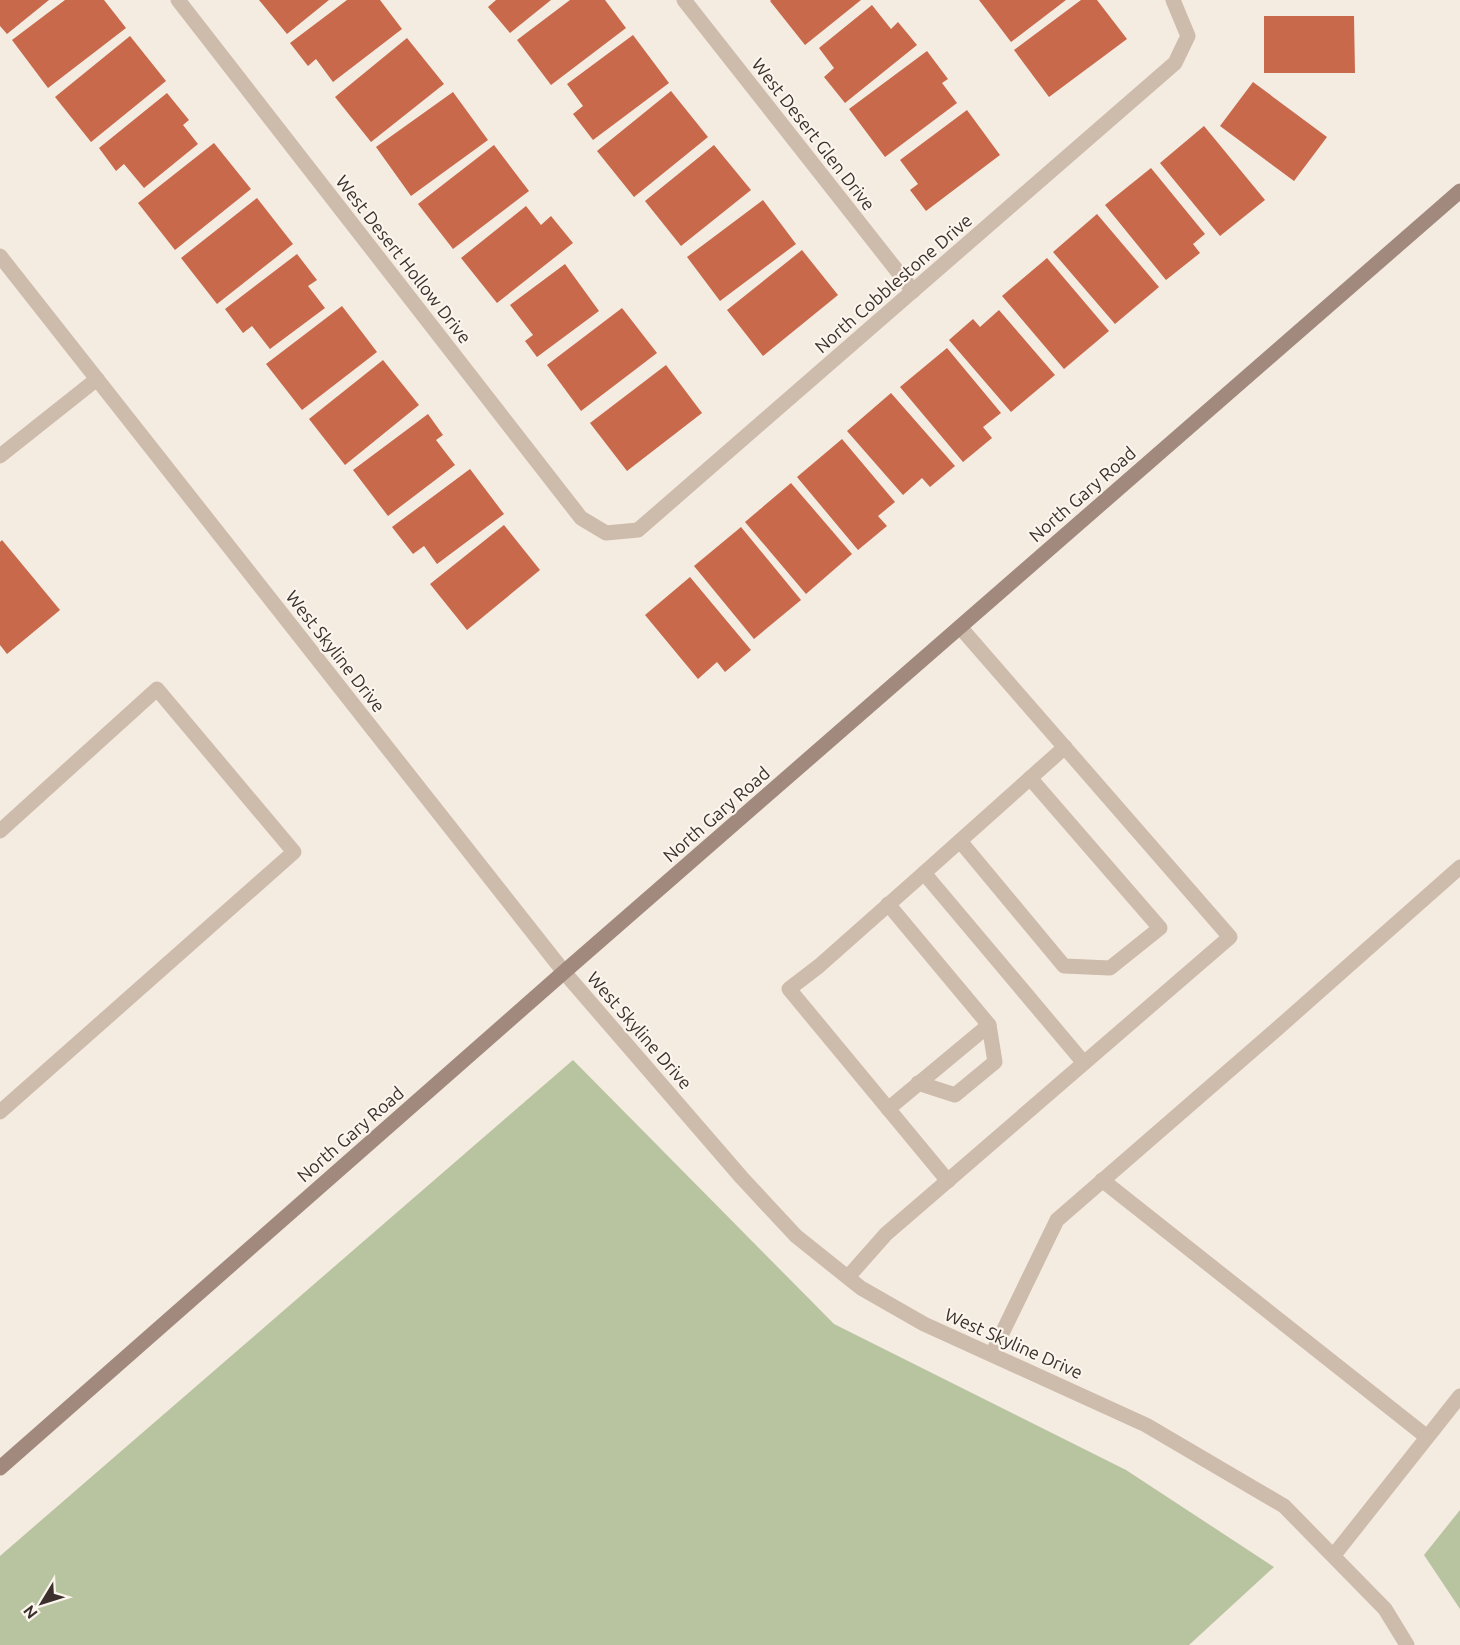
<svg xmlns="http://www.w3.org/2000/svg" width="1460" height="1645" viewBox="0 0 1460 1645" font-family="Ubuntu,sans-serif">
<style>
.green{fill:#b8c4a0}
.building{fill:#c8694b}
.lines{fill:none;stroke-linecap:round;stroke-linejoin:round}
.service{stroke:#cdbbac;stroke-width:15}
.minor{stroke:#cdbbac;stroke-width:15}
.tertiary{stroke:#cdbbac;stroke-width:15}
.secondary{stroke:#a18a7d;stroke-width:15}
.labels{text-anchor:middle;dominant-baseline:central;stroke-width:4.5;stroke-linejoin:round;paint-order:stroke}
.street-label{font-size:18px;fill:#3b302b;stroke:#fbf5ee}
</style>
<rect width="100%" height="100%" fill="#f4ebe1"/>
<!-- green -->
<g class="green">
<path d="M 573,1060 L 834,1324 L 1126,1470 L 1274,1567 L 1189,1645 L 0,1645 L 0,1556 Z"/>
<path d="M 1460,1510 L 1460,1609 L 1424,1555 Z"/>
</g>
<!-- building -->
<g class="building">
<path d="M 0,0 L 49,0 L 7,34 L 0,26 Z"/>
<path d="M 65,0 L 104,0 L 126,28 L 48,88 L 12,40 Z"/>
<path d="M 259,0 L 329,0 L 287,34 Z"/>
<path d="M 347,0 L 380,0 L 402,29 L 333,82 L 316,59 L 308,66 L 290,43 Z"/>
<path d="M 496,0 L 551,0 L 510,33 L 488,7 Z"/>
<path d="M 570,0 L 605,0 L 626,28 L 551,85 L 517,40 Z"/>
<path d="M 771,0 L 861,0 L 805,45 L 770,1 Z"/>
<path d="M 979,0 L 1066,0 L 1011,42 Z"/>
<path d="M 1081,0 L 1097,0 L 1127,39 L 1049,97 L 1014,50 Z"/>
<path d="M 872,5 L 891,29 L 898,22 L 917,45 L 845,103 L 824,77 L 834,68 L 819,48 Z"/>
<path d="M 1264,16 L 1354,16 L 1355,73 L 1264,73 Z"/>
<path d="M 633,35 L 669,83 L 593,140 L 573,114 L 583,106 L 567,84 Z"/>
<path d="M 130,36 L 166,81 L 91,142 L 55,97 Z"/>
<path d="M 407,38 L 444,84 L 371,142 L 335,97 Z"/>
<path d="M 927,51 L 948,79 L 942,83 L 957,103 L 885,157 L 849,109 Z"/>
<path d="M 1253,82 L 1327,137 L 1294,181 L 1220,126 Z"/>
<path d="M 671,91 L 708,137 L 634,197 L 597,151 Z"/>
<path d="M 453,92 L 488,140 L 411,196 L 376,147 Z"/>
<path d="M 167,93 L 189,120 L 183,125 L 198,144 L 144,188 L 124,164 L 116,171 L 99,148 Z"/>
<path d="M 967,110 L 1000,155 L 926,211 L 910,190 L 918,184 L 900,160 Z"/>
<path d="M 1204,126 L 1265,200 L 1220,236 L 1160,163 Z"/>
<path d="M 214,143 L 251,189 L 175,250 L 138,203 Z"/>
<path d="M 494,145 L 529,191 L 453,249 L 418,204 Z"/>
<path d="M 714,145 L 751,190 L 681,246 L 645,201 Z"/>
<path d="M 1151,168 L 1205,234 L 1193,244 L 1200,253 L 1166,280 L 1105,205 Z"/>
<path d="M 257,198 L 293,244 L 217,304 L 181,258 Z"/>
<path d="M 763,200 L 796,244 L 720,301 L 687,257 Z"/>
<path d="M 526,206 L 541,225 L 551,216 L 573,243 L 497,303 L 461,258 Z"/>
<path d="M 1097,214 L 1159,287 L 1115,324 L 1053,252 Z"/>
<path d="M 802,250 L 838,295 L 763,356 L 727,310 Z"/>
<path d="M 297,254 L 317,280 L 308,286 L 325,308 L 270,349 L 252,326 L 243,333 L 225,309 Z"/>
<path d="M 1047,258 L 1109,331 L 1064,369 L 1002,296 Z"/>
<path d="M 565,264 L 599,311 L 537,357 L 525,341 L 533,335 L 510,305 Z"/>
<path d="M 342,306 L 377,352 L 302,410 L 266,364 Z"/>
<path d="M 622,308 L 657,353 L 581,411 L 547,365 Z"/>
<path d="M 999,310 L 1055,375 L 1011,412 L 949,340 L 973,319 L 980,327 Z"/>
<path d="M 947,348 L 1001,413 L 983,427 L 992,438 L 963,462 L 900,387 Z"/>
<path d="M 383,360 L 419,405 L 345,465 L 309,419 Z"/>
<path d="M 666,365 L 702,413 L 627,471 L 590,423 Z"/>
<path d="M 891,393 L 955,466 L 930,487 L 922,478 L 903,495 L 847,431 Z"/>
<path d="M 428,414 L 443,435 L 436,440 L 455,465 L 388,516 L 353,470 Z"/>
<path d="M 842,439 L 895,502 L 878,516 L 887,526 L 858,550 L 797,477 Z"/>
<path d="M 470,469 L 504,514 L 437,564 L 424,546 L 413,554 L 392,527 Z"/>
<path d="M 791,483 L 852,554 L 806,594 L 745,522 Z"/>
<path d="M 504,525 L 540,570 L 467,630 L 430,584 Z"/>
<path d="M 741,527 L 801,600 L 754,639 L 694,566 Z"/>
<path d="M 2,540 L 60,610 L 7,654 L 0,645 L 0,542 Z"/>
<path d="M 690,577 L 751,650 L 725,672 L 717,662 L 698,679 L 645,615 Z"/>
</g>
<g class="lines">
<!-- service -->
<g class="service">
<path d="M 0,831 L 157,689 L 294,852 L 0,1112"/>
<path d="M 960,841 L 1064,966 L 1110,968 L 1160,928 L 1030,778"/>
<path d="M 924,873 L 1065,747"/>
<path d="M 888,904 L 989,1025 L 995,1062 L 955,1095 L 918,1083"/>
<path d="M 888,1109 L 989,1025"/>
<path d="M 1102,1180 L 1427,1437"/>
<path d="M 948,1181 L 789,989 L 819,966 L 924,873 L 1084,1063"/>
<path d="M 848,1277 L 886,1234 L 1230,937 L 960,627"/>
<path d="M 992,1354 L 1057,1220 L 1278,1028 L 1460,867"/>
<path d="M 1334,1555 L 1460,1396"/>
</g>
<!-- minor -->
<g class="minor">
<path d="M 178,0 L 581,518 L 606,533 L 638,530 L 1175,63 L 1188,36 L 1173,0"/>
<path d="M 684,0 L 913,291"/>
<path d="M 0,456 L 97,379"/>
</g>
<!-- tertiary -->
<path class="tertiary" d="M 0,256 L 564,972 L 742,1178 L 796,1236 L 861,1288 L 924,1324 L 1146,1425 L 1284,1506 L 1385,1609 L 1407,1645"/>
<!-- secondary -->
<path class="secondary" d="M 0,1468 L 564,972 L 1460,191"/>
</g>
<g class="labels">
<!-- street labels -->
<g class="street-label">
<text transform="translate(814 134) rotate(52)">West Desert Glen Drive</text>
<text transform="translate(404 259) rotate(52)">West Desert Hollow Drive</text>
<text transform="translate(893 283) rotate(-41)">North Cobblestone Drive</text>
<text transform="translate(1082 494) rotate(-41)">North Gary Road</text>
<text transform="translate(336 651) rotate(52)">West Skyline Drive</text>
<text transform="translate(716 814) rotate(-41)">North Gary Road</text>
<text transform="translate(640 1030) rotate(49)">West Skyline Drive</text>
<text transform="translate(350 1134) rotate(-41)">North Gary Road</text>
<text transform="translate(1014 1343) rotate(24)">West Skyline Drive</text>
</g>
</g>
<!-- north arrow -->
<g transform="translate(42 1603) rotate(232)" stroke="#fbf5ee" stroke-width="4.5" paint-order="stroke">
<path d="M0-4.5L10 22L0 15L-10 22Z" fill="#3b302b"/>
<text y="-9" font-size="16" font-weight="bold" text-anchor="middle" fill="#3b302b">N</text>
</g>
</svg>
